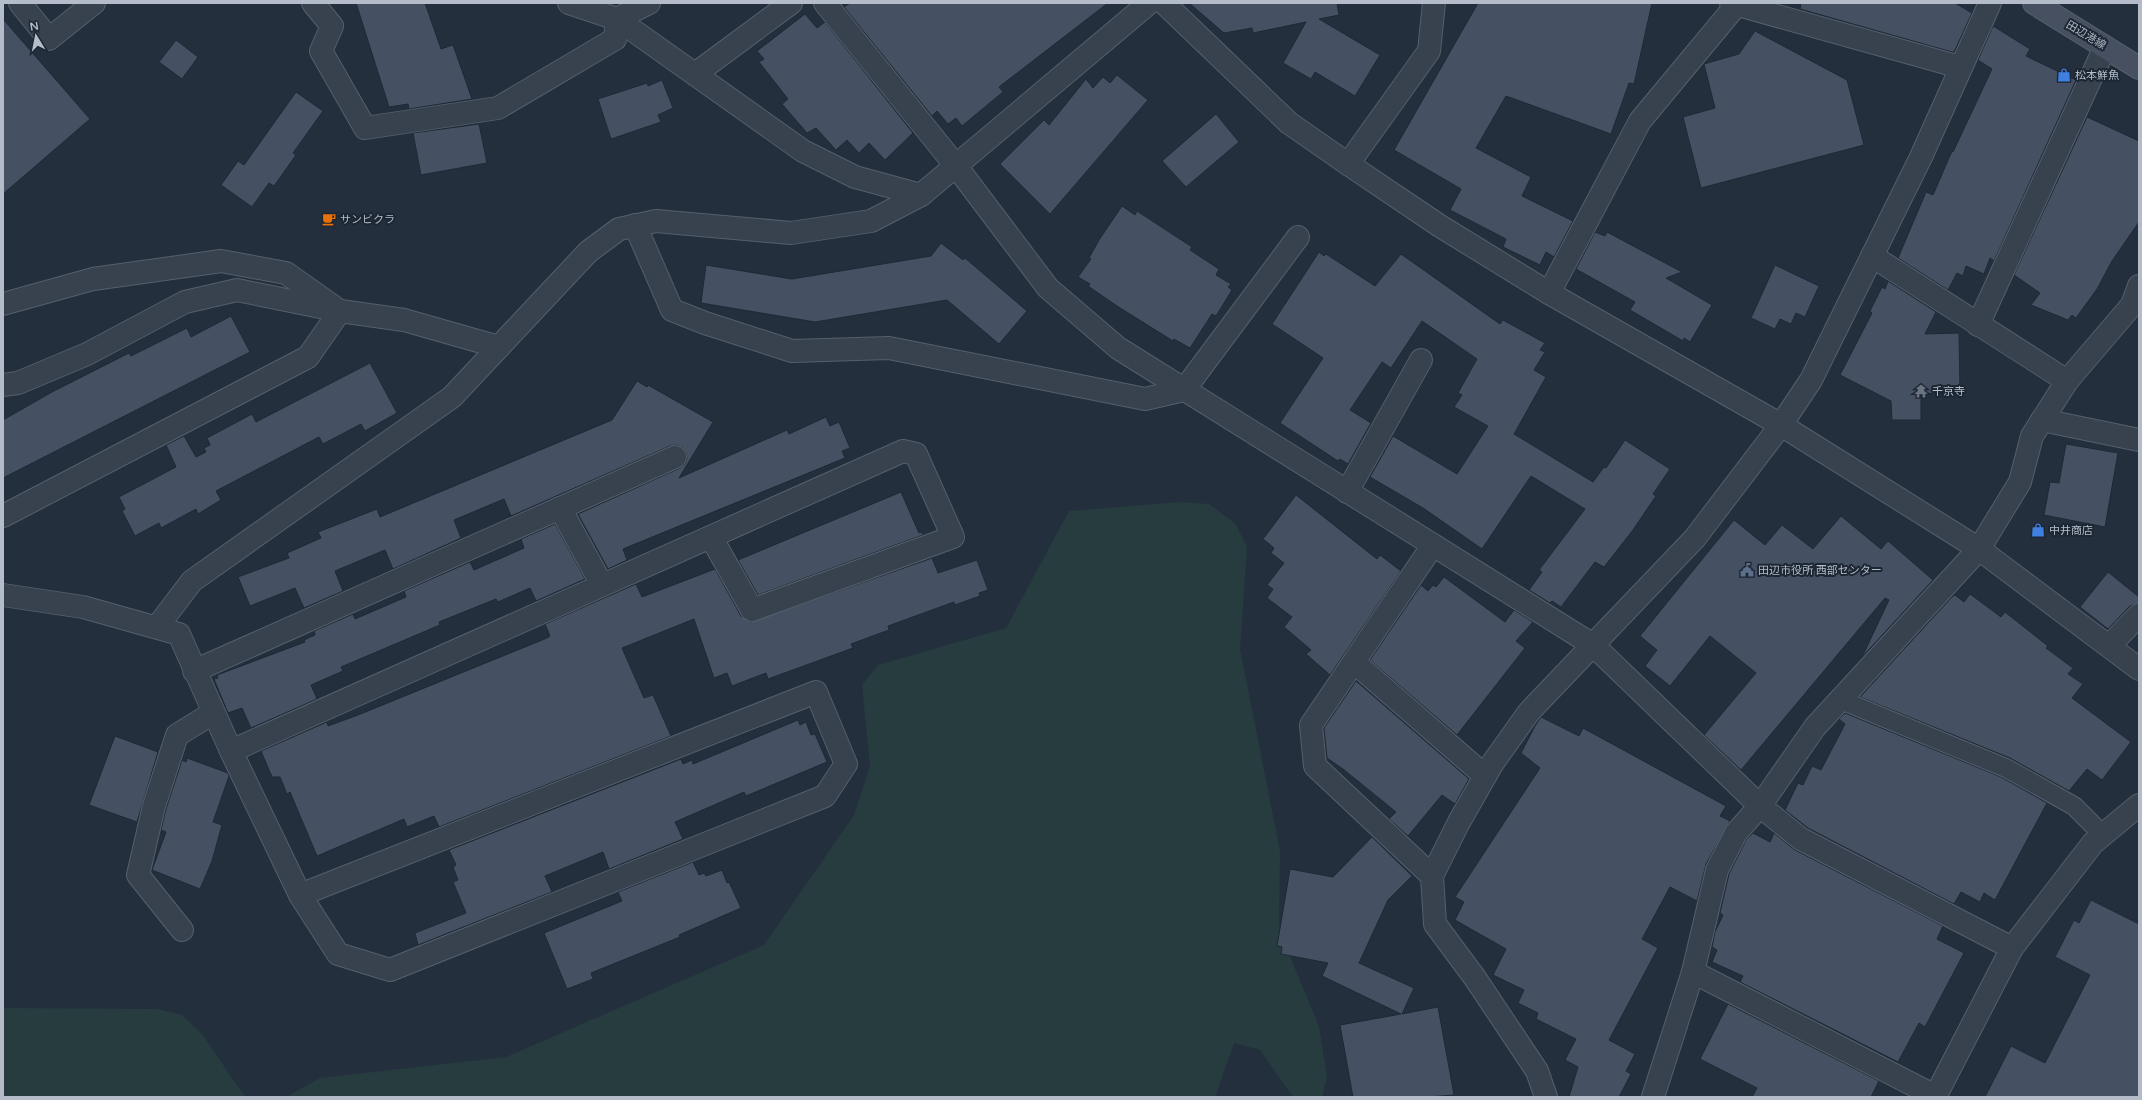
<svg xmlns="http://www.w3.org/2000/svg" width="2142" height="1100" viewBox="0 0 2142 1100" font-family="'Varela Round','Noto Sans JP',sans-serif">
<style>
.green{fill:#263c3f}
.building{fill:#455162;stroke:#1f2835}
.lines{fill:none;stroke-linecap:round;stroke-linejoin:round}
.service-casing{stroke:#565f6c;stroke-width:20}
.minor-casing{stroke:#565f6c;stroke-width:24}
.secondary-casing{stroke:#565f6c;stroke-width:24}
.service{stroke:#38414e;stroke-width:18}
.minor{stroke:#38414e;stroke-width:22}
.secondary{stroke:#465061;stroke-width:22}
.labels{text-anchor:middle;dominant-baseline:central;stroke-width:4;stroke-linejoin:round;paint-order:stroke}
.street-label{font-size:11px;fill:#b4bcc9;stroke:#1d2633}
.poi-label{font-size:11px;fill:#b4bcc9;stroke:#1d2633;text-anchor:start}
</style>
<rect width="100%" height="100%" fill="#242f3e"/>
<!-- green -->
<g class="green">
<path d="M 1180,502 L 1209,504 L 1235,523 L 1247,547 L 1240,649 L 1280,851 L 1279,930 L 1319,1026 L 1327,1077 L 1322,1097 L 1293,1097 L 1260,1050 L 1234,1043 L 1215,1097 L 286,1097 L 320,1078 L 506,1057 L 764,945 L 854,815 L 870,766 L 862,685 L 878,665 L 1006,628 L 1069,511 Z"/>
<path d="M 3,1008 L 157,1009 L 182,1015 L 202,1034 L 245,1097 L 3,1097 Z"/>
</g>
<!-- building -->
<g class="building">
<path d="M 356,3 L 425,3 L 441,49 L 453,45 L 472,99 L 409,109 L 408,104 L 389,107 Z"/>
<path d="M 850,3 L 1108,3 L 999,87 L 1003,92 L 962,126 L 956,118 L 948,124 L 937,111 L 932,116 L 844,7 Z"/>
<path d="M 1189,3 L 1337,3 L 1339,15 L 1319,19 L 1380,55 L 1355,96 L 1315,72 L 1311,79 L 1283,63 L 1306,22 L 1253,33 L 1252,28 L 1224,33 Z"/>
<path d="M 1478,3 L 1652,3 L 1634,84 L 1629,83 L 1611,134 L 1506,96 L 1476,148 L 1531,177 L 1522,196 L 1573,221 L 1554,257 L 1546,252 L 1540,265 L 1503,247 L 1506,239 L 1450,210 L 1461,189 L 1394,150 Z"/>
<path d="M 1801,3 L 1955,3 L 1972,13 L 1954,52 L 1952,52 L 1800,9 Z"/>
<path d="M 805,14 L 817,28 L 825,22 L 913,133 L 885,160 L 869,143 L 859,153 L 847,140 L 836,150 L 816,128 L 807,133 L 782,104 L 788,99 L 759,62 L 764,59 L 757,51 Z"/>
<path d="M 3,19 L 90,119 L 3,194 Z"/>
<path d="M 1993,26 L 2030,49 L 2026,56 L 2076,80 L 1994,261 L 1990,258 L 1984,274 L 1966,266 L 1963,276 L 1957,273 L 1948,290 L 1898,258 L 1926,192 L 1933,195 L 1952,151 L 1953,152 L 1992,69 L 1978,60 Z"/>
<path d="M 1755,31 L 1847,80 L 1864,145 L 1701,188 L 1683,117 L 1715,108 L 1704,64 L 1739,54 Z"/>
<path d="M 176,40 L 198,57 L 182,79 L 159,62 Z"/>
<path d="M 1117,75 L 1148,100 L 1050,214 L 1000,164 L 1044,120 L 1049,125 L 1086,79 L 1093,88 L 1103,77 L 1110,83 Z"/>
<path d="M 662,80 L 673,108 L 658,115 L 661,122 L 611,139 L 598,99 L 647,83 L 648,86 Z"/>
<path d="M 296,92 L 323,111 L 293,153 L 296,155 L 274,186 L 269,183 L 252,207 L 221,185 L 238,161 L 244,165 Z"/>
<path d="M 1216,114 L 1239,142 L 1186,187 L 1162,161 Z"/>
<path d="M 2087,117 L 2139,141 L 2139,222 L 2112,261 L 2097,289 L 2076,318 L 2072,315 L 2068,320 L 2031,305 L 2040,293 L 2014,275 Z"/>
<path d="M 479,124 L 487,163 L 421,175 L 413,133 Z"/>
<path d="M 1122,206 L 1135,215 L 1137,211 L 1192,247 L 1190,250 L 1219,269 L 1216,275 L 1231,284 L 1228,287 L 1232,290 L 1216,316 L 1212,314 L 1190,348 L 1174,339 L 1173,341 L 1117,306 L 1088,286 L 1090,284 L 1078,277 L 1091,259 L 1089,258 L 1099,240 Z"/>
<path d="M 1595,232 L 1605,236 L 1607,232 L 1682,272 L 1666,278 L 1712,305 L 1690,342 L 1684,338 L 1683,341 L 1630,310 L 1635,302 L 1576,269 Z"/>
<path d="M 941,243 L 963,260 L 965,258 L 1027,311 L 999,344 L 947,300 L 815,322 L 701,303 L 706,265 L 792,279 L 931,256 Z"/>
<path d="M 1319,252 L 1324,256 L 1326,254 L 1375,286 L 1401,254 L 1500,324 L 1503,320 L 1545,343 L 1540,350 L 1545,352 L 1534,370 L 1546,377 L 1514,434 L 1593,482 L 1604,467 L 1606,468 L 1625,440 L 1670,469 L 1653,494 L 1656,496 L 1633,530 L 1604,567 L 1595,562 L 1561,607 L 1552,601 L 1550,603 L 1529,590 L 1542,572 L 1539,570 L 1585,509 L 1531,476 L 1482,549 L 1423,508 L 1370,477 L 1393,436 L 1457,474 L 1488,426 L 1454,407 L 1462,395 L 1458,393 L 1477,359 L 1422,321 L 1391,368 L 1382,362 L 1350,410 L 1371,423 L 1348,464 L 1340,459 L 1338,461 L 1280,423 L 1323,358 L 1272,324 Z"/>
<path d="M 1775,265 L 1819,286 L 1805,317 L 1796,313 L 1791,324 L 1780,319 L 1775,329 L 1751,318 Z"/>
<path d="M 1888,281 L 1936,312 L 1925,334 L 1959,333 L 1960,393 L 1921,394 L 1921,420 L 1892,420 L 1891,401 L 1840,375 L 1872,313 L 1870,311 L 1882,287 L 1885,289 Z"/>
<path d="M 231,316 L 250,352 L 3,478 L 3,420 L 52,392 L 129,353 L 131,356 L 187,328 L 191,337 Z"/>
<path d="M 370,363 L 397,413 L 365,431 L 361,424 L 323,444 L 319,437 L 216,491 L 221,500 L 198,514 L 196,509 L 161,528 L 159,523 L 135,536 L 122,511 L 125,509 L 119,497 L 176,467 L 166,445 L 184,436 L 196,457 L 206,452 L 204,448 L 210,445 L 207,438 L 252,414 L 256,422 Z"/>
<path d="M 637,381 L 647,387 L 648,385 L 713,422 L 679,478 L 787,430 L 789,434 L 826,417 L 830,426 L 839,422 L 850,448 L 842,451 L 845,458 L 623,549 L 627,560 L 608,569 L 578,514 L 680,468 L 685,464 L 687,458 L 686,452 L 682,447 L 676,445 L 670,446 L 511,516 L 504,499 L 454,520 L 461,538 L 393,569 L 385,550 L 335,571 L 343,591 L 304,608 L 295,588 L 250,606 L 238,577 L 289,558 L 287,553 L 321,538 L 318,532 L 377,509 L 380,517 L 612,420 Z"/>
<path d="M 2066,444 L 2118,453 L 2105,527 L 2044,515 L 2050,482 L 2059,483 Z"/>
<path d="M 901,492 L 919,533 L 922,532 L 923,535 L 758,595 L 738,560 Z"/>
<path d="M 1296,495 L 1377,559 L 1380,555 L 1401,571 L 1330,675 L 1306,654 L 1311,650 L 1284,627 L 1292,617 L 1267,598 L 1273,589 L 1267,585 L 1284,563 L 1271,553 L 1274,548 L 1263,539 Z"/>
<path d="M 1841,516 L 1881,549 L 1888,541 L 1933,580 L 1862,657 L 1889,600 L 1885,598 L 1741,770 L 1704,735 L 1756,673 L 1710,636 L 1670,686 L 1645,666 L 1657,650 L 1640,636 L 1734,520 L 1765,545 L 1782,525 L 1813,549 Z"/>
<path d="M 555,524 L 585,579 L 536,601 L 530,588 L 498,602 L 496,599 L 439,622 L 440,625 L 341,667 L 343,671 L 311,685 L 317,699 L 251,728 L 242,708 L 228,713 L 214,679 L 218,678 L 217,675 L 305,642 L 304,640 L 315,635 L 314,631 L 353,614 L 355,619 L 406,597 L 404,591 L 470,562 L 474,570 L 524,548 L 521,539 Z"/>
<path d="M 932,558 L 938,573 L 977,560 L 988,590 L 979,593 L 980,596 L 955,605 L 954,602 L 888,626 L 889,630 L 851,644 L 853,648 L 768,679 L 766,673 L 732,686 L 727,673 L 714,678 L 694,619 L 622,648 L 644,698 L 653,695 L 671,736 L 439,827 L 434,816 L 407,827 L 404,819 L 317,856 L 290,792 L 287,794 L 280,777 L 272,777 L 261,751 L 327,722 L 328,726 L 358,715 L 547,638 L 550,636 L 545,624 L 636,584 L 642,597 L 715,569 L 741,616 L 751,622 Z"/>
<path d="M 2108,572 L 2139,597 L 2139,603 L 2130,606 L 2108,629 L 2080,607 Z"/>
<path d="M 1444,577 L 1505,622 L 1514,610 L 1533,622 L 1516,641 L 1525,648 L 1457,735 L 1370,660 L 1421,585 L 1428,591 L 1433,585 L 1436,587 Z"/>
<path d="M 1970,594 L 2001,617 L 2005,612 L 2048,646 L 2046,648 L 2073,668 L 2068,674 L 2083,684 L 2072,698 L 2131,742 L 2102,780 L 2087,769 L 2069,791 L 2010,758 L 1860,697 L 1952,597 L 1955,595 L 1964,602 Z"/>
<path d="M 1356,681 L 1469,779 L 1455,804 L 1442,795 L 1408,836 L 1389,819 L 1396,812 L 1343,769 L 1327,758 L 1324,728 Z"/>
<path d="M 1845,713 L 2001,777 L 2047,803 L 1995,900 L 1984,893 L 1980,902 L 1961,892 L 1954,904 L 1808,828 L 1785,810 L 1798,783 L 1803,785 L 1812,766 L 1821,770 L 1845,724 L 1839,719 Z"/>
<path d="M 1541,717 L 1579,736 L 1583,728 L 1726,806 L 1720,816 L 1730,821 L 1706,864 L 1697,901 L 1670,887 L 1642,939 L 1658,948 L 1609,1040 L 1635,1054 L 1626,1071 L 1631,1074 L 1619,1097 L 1569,1097 L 1578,1067 L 1565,1060 L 1576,1039 L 1536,1019 L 1538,1013 L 1518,1003 L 1524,990 L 1493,975 L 1506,949 L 1455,920 L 1464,902 L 1455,897 L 1540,768 L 1521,753 L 1535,726 Z"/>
<path d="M 798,720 L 800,725 L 806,722 L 811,735 L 815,734 L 827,762 L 746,796 L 744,792 L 675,822 L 683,839 L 609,869 L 603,852 L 545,876 L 552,892 L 418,945 L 415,933 L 466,913 L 453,882 L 458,880 L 453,867 L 456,865 L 449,850 L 681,759 L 683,764 L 692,760 L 693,764 Z"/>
<path d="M 115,736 L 158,752 L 137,822 L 89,805 Z"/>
<path d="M 187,758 L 228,773 L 229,776 L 213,822 L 222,825 L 212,861 L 200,889 L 152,870 L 166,832 L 161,830 L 166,809 L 182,760 L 186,762 Z"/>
<path d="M 1753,833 L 1770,842 L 1774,833 L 1795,850 L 1943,926 L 1937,939 L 1964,953 L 1925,1027 L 1919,1023 L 1898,1062 L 1740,982 L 1743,976 L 1712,962 L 1717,950 L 1712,947 L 1715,932 L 1723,915 L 1720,913 L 1729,874 L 1746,840 Z"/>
<path d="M 1372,837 L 1412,876 L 1388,900 L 1359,963 L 1414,988 L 1402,1014 L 1438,1007 L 1454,1095 L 1427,1097 L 1353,1097 L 1340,1025 L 1401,1014 L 1322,976 L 1328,963 L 1281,954 L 1282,947 L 1277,946 L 1290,869 L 1333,877 Z"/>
<path d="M 693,862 L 699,875 L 704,873 L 706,876 L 722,870 L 727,883 L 729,882 L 741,908 L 679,935 L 680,937 L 591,973 L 593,979 L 567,989 L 544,933 L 622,901 L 618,892 Z"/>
<path d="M 2091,900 L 2139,924 L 2139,1097 L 1985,1097 L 2011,1046 L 2045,1063 L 2090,975 L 2055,957 L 2074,920 L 2079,923 Z"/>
<path d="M 1728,1004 L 1879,1081 L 1871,1097 L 1752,1097 L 1757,1088 L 1700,1059 Z"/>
</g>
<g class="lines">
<!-- service casing -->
<g class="service-casing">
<path id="service" d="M 1841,700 L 2006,768 L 2074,806 L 2103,835"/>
</g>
<!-- minor casing -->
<g class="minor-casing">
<g id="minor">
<path d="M 20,3 L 49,39 L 94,3"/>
<path d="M 313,3 L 332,26 L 321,51 L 365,128 L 498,108 L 615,39 L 617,19"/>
<path d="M 569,3 L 617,19 L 803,151 L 855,177 L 921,195"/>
<path d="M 825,3 L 956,166 L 1048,288 L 1118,348 L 1593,645 L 1760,806 L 1801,839 L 2012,948"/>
<path d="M 1164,3 L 1289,123 L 1348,164 L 1440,226 L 1549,293 L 1781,425 L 1979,549 L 2139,669"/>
<path d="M 1731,3 L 1960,67"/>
<path d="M 617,19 L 649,3"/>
<path d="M 695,74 L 791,3"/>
<path d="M 1348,164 L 1429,51 L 1434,3"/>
<path d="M 635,225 L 672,310 L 705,323 L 792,351 L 889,348 L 1145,399 L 1184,390 L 1298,237"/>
<path d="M 1872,256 L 2067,381"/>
<path d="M 1549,293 L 1640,121 L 1738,3"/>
<path d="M 3,304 L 93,279 L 221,261 L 286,273 L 334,307"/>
<path d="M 1978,325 L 2105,47"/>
<path d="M 3,385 L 18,383 L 87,354 L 185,302 L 237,290 L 340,311 L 404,320 L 499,347"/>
<path d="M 2042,420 L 2139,440"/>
<path d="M 1347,492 L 1421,360"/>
<path d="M 560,508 L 602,585"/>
<path d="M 3,516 L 308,357 L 340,311"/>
<path d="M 3,595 L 83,607 L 179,634 L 231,751 L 300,895 L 338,954 L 390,970 L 825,796 L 846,764 L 816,692 L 300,895"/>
<path d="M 157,627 L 192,581 L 452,397 L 588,252 L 619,229 L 656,221 L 791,233 L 871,221 L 921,195 L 1149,3"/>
<path d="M 2109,646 L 2139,615"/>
<path d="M 1354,662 L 1485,776"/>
<path d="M 194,671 L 675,457"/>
<path d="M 231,751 L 903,451 L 916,454 L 953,537 L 752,610 L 711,537"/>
<path d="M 1432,876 L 1315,766 L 1311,725 L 1433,545"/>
<path d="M 182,930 L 138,875 L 154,806 L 177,735 L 213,713"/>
<path d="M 1693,972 L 1937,1097"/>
<path d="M 1546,1097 L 1537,1071 L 1475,978 L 1435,924 L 1432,876 L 1459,822 L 1492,764 L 1529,712 L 1695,538 L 1781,425 L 1811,380 L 1921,157 L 1990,3"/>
<path d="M 1653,1097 L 1693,972 L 1717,870 L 1736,833 L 1760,806 L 1815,727 L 1979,549 L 2020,482 L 2032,436 L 2067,381 L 2132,305 L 2139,286"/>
<path d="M 1935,1097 L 2012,948 L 2093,843 L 2139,805"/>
</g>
</g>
<!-- secondary casing -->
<g class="secondary-casing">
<path id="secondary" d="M 2034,3 L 2139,68"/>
</g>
<!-- service -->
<use href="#service" class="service"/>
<!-- minor -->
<use href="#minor" class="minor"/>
<!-- secondary -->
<use href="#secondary" class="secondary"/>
</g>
<!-- icons -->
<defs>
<g id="shop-bare" transform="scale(1.08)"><path d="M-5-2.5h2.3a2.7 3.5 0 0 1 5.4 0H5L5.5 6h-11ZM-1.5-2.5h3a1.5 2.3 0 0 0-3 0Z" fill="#3f7fe0" stroke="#1d2633" stroke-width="2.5" paint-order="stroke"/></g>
<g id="cafe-bare" transform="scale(1.08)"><path d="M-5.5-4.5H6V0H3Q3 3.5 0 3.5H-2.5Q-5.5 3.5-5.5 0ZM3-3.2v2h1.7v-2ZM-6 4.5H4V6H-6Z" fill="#e8710a" stroke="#1d2633" stroke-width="2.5" paint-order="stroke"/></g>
<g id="temple-bare" transform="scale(1.08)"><path d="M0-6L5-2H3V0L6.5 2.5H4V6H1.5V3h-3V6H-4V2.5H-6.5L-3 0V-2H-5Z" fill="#6b7280" stroke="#1d2633" stroke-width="2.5" paint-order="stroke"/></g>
<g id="civic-bare" transform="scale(1.08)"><path d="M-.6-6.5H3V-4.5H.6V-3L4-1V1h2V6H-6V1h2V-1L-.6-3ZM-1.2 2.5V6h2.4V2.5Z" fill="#5c6f8a" stroke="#1d2633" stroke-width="2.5" paint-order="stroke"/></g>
</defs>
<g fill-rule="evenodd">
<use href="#shop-bare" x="2064" y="75"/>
<use href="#cafe-bare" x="329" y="219"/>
<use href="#temple-bare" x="1921" y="391"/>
<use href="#shop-bare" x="2038" y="530"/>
<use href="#civic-bare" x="1747" y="570"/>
</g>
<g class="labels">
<!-- street labels -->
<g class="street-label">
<text transform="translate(2086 35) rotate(31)">田辺港線</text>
</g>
<!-- poi labels -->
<g class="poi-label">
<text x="2075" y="75">松本鮮魚</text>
<text x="340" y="219">サンビクラ</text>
<text x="1932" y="391">千京寺</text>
<text x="2049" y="530">中井商店</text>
<text x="1758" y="570">田辺市役所 西部センター</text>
</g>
</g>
<!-- border -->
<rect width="2142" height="1100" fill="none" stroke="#b4bcc9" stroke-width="8"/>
<!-- north arrow -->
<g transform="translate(36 36) rotate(350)" stroke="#1d2633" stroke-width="3" paint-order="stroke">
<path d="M0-3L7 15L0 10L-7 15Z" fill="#b4bcc9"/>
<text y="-6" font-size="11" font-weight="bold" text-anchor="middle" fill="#b4bcc9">N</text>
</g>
</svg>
